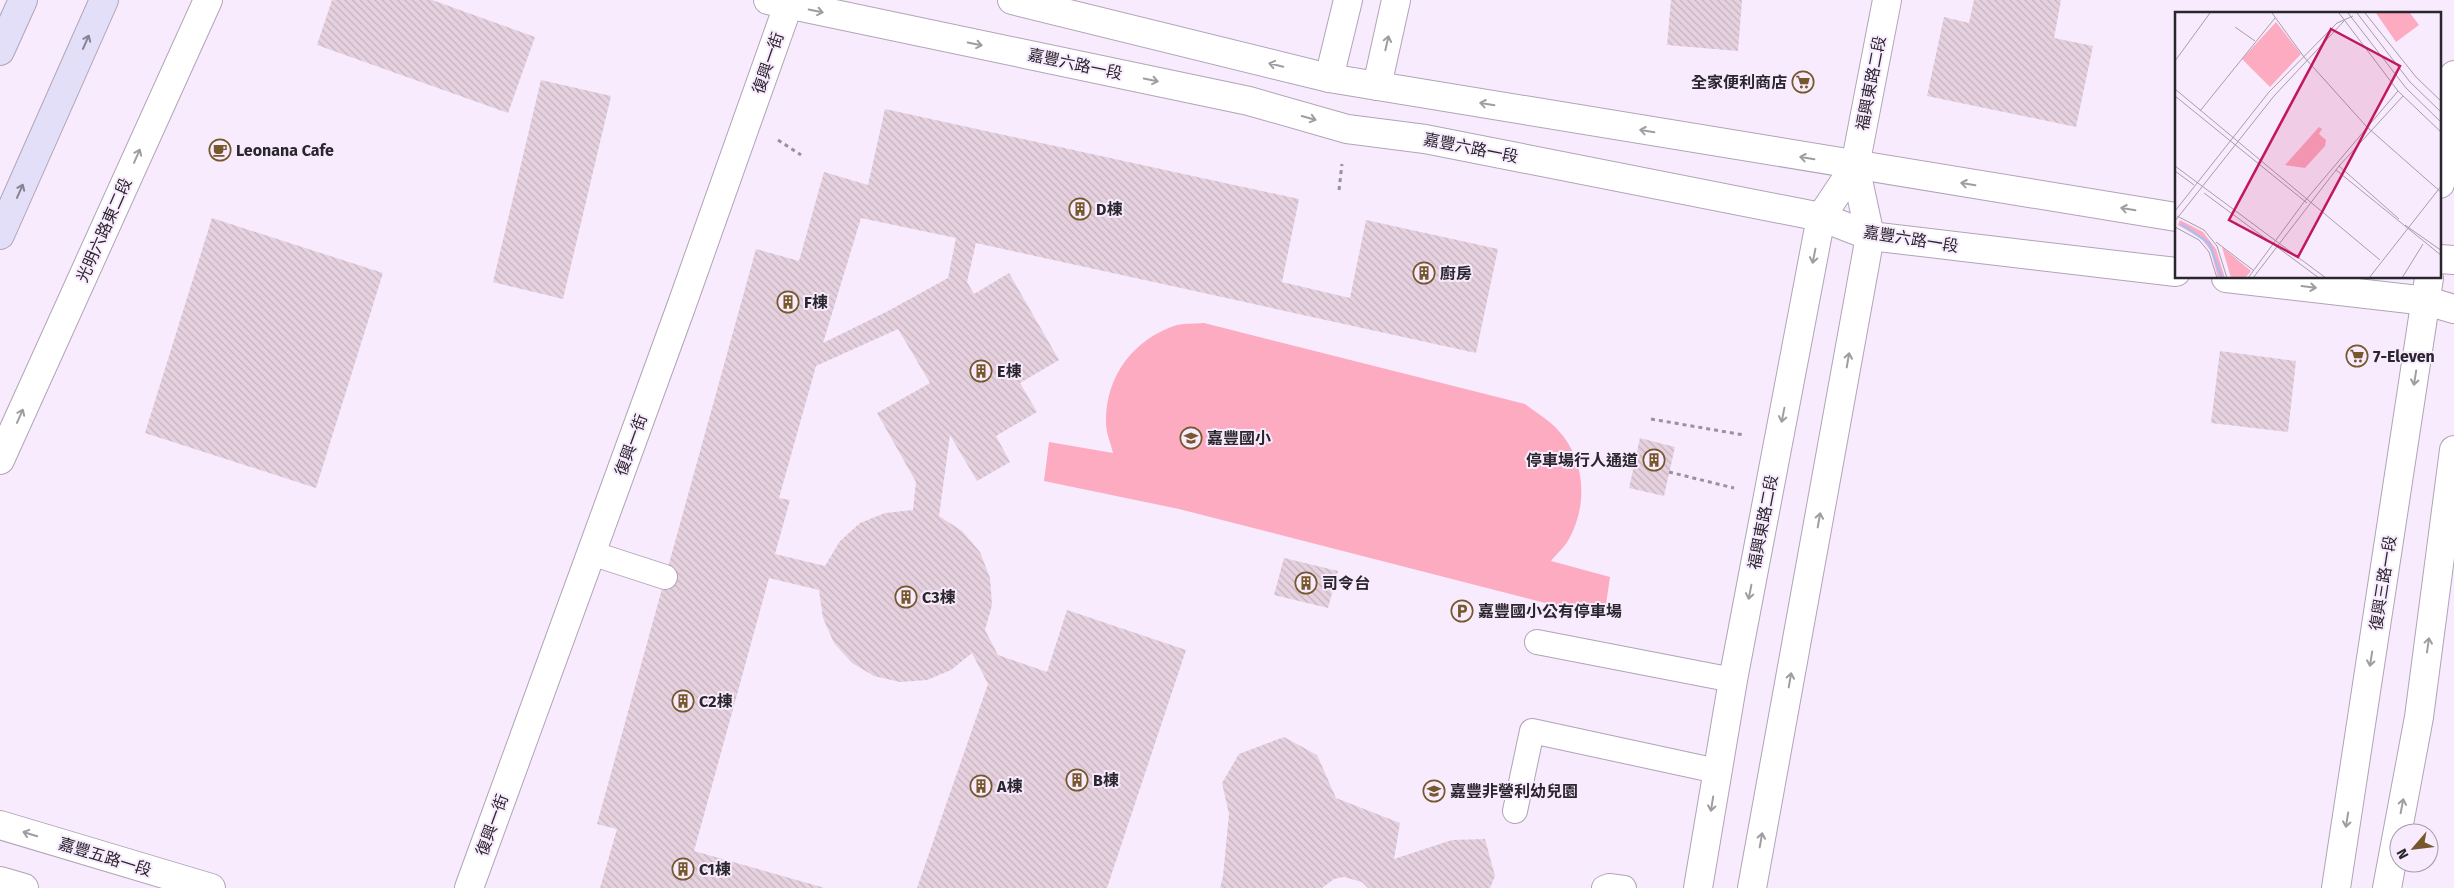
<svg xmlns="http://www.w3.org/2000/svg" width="2454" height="888" viewBox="0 0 2454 888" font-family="'Fira Sans','Noto Sans TC',sans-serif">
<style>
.grass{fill:#fcabc0}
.building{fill:url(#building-back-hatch);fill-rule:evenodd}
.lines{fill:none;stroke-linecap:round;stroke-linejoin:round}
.service-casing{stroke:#b0a4b6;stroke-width:26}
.minor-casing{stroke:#b0a4b6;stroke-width:30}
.secondary-casing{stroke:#b0a4b6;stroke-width:30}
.path{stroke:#9a919f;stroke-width:3;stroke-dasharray:4 4;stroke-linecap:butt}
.service{stroke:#fff;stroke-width:24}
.minor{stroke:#fff;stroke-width:28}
.secondary{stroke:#e3dff8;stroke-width:28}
.oneway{stroke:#9f9da0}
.oneway2{stroke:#868292}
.labels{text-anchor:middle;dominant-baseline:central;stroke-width:4;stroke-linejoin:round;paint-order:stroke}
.street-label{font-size:16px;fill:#2a262d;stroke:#f8ebfe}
.poi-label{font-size:16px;font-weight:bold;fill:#2a262d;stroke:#f8ebfe;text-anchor:start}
.inset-river{fill:none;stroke:#aabef2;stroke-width:2.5}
.inset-road{fill:none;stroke:#a69caa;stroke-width:1}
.view{fill:#c2185b;fill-opacity:0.15;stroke:#c2185b;stroke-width:2.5}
.inset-edge{fill:none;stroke:#2a262d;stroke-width:2.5}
</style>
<defs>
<pattern id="building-back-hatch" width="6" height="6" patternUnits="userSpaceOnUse" patternTransform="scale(1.25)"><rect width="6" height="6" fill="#e6d1df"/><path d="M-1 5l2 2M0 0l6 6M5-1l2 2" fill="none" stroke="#c5b3c0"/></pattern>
</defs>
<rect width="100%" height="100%" fill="#f8ebfe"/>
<!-- grass -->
<path class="grass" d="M 1204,323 L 1525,404 C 1535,412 1549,420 1558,430 C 1585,459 1588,503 1570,537 C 1566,546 1557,553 1551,561 L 1610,577 L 1604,618 L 1179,509 L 1044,481 L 1049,442 L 1113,453 C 1111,444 1106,433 1106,423 C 1105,377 1133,339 1177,325 C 1185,323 1196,324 1204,323 Z"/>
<!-- building -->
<g class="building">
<path d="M 332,0 L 432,0 L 535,37 L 508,113 L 317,45 Z"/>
<path d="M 1671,0 L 1742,0 L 1738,51 L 1667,45 Z"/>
<path d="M 1974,0 L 2061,0 L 2054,38 L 2093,46 L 2076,127 L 1927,96 L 1944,17 L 1969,23 Z"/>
<path d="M 541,80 L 611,96 L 563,299 L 493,282 Z"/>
<path d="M 885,109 L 1299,199 L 1282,282 L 1350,298 L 1366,220 L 1498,249 L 1476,353 L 976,243 L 967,282 L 974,294 L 1009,273 L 1059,360 L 1020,383 L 1037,412 L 996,436 L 1010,462 L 977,481 L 950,435 L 939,516 L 962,531 L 980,552 L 990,578 L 992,605 L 985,630 L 998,655 L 1047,672 L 1067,610 L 1186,650 L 1107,888 L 917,888 L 988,684 L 972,653 L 951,670 L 927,680 L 900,682 L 874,676 L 852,663 L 834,643 L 823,618 L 819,590 L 769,578 L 694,851 L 825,888 L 600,888 L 617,829 L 597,824 L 756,249 L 799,261 L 824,172 L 868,185 ZM 861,218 L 956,238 L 948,278 L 888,311 L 823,343 ZM 898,329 L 930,383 L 877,413 L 916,482 L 913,510 L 885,513 L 860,523 L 840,541 L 825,566 L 775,554 L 790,500 L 779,498 L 816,366 Z"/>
<path d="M 212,218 L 383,273 L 316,488 L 145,433 Z"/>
<path d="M 2220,351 L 2296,361 L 2288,432 L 2211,423 Z"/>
<path d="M 1640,438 L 1675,447 L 1664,496 L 1629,488 Z"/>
<path d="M 1284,558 L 1338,571 L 1328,608 L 1274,595 Z"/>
<path d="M 1284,737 L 1317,755 L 1336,798 L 1400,823 L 1394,859 L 1452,840 L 1485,839 L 1495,876 L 1490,888 L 1368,888 L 1362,882 L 1344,877 L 1334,879 L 1322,888 L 1220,888 L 1223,876 L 1229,814 L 1222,783 L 1239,754 Z"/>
</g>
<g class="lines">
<!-- service casing -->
<g class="service-casing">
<g id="service">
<path d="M 591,553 L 665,577"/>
<path d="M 1537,642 L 1733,680"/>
<path d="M 1515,811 L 1532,731 L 1717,771"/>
<path d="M 1604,888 L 1609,886 L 1624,888"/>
</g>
</g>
<!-- minor casing -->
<g class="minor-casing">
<g id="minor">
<path d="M 768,0 L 1249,101 L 1347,129 L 1425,139 L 1821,217 L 1870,236 L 2176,272"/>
<path d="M 1012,0 L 1329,78 L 2176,217"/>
<path d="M 1329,78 L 1348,0"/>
<path d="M 1377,86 L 1396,0"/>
<path d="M 2440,184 L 2454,75"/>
<path d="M 2440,259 L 2454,260"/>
<path d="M 2226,278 L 2427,301 L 2454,309"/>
<path d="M 0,460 L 208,0"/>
<path d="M 0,825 L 211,888"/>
<path d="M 0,881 L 24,888"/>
<path d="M 469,888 L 681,307 L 790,0"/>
<path d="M 1698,888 L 1733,680 L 1821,217 L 1855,166"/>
<path d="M 1752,888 L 1870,236 L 1855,166 L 1887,0"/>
<path d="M 2336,888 L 2429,278"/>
<path d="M 2387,888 L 2419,717 L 2454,450"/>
</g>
</g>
<!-- secondary casing -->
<g class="secondary-casing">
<g id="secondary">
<path d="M 0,51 L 23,0"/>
<path d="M 0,235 L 104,0"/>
</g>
</g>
<!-- path -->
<g class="path">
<path d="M 778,140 L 801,155"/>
<path d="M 1339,190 L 1342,164"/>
<path d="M 1651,419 L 1744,435"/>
<path d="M 1669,472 L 1734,488"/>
</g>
<!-- service -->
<use href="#service" class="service"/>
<!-- minor -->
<use href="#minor" class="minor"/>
<!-- secondary -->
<use href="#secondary" class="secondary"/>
</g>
<!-- one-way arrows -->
<defs><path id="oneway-shaft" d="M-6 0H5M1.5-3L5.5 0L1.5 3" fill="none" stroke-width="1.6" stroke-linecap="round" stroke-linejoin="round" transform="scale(1.25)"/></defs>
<g class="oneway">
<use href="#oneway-shaft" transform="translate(816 11) rotate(12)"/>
<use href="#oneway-shaft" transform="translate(1387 43) rotate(-77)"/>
<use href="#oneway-shaft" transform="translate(975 44) rotate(12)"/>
<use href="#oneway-shaft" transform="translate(1276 65) rotate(-166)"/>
<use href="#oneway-shaft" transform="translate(1151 80) rotate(12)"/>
<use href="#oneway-shaft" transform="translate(1487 104) rotate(-171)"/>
<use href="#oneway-shaft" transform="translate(1309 118) rotate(16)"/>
<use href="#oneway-shaft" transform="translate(1647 131) rotate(-171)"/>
<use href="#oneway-shaft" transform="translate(137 156) rotate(-66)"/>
<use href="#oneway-shaft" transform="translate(1807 158) rotate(-171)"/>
<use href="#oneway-shaft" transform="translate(1968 184) rotate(-171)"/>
<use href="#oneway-shaft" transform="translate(2128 209) rotate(-171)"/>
<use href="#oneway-shaft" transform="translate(1814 256) rotate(101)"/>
<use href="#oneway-shaft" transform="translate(2309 287) rotate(7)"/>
<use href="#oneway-shaft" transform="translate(1848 360) rotate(-80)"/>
<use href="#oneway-shaft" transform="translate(2415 378) rotate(99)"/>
<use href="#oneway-shaft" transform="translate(1783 415) rotate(101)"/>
<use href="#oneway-shaft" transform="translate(20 416) rotate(-66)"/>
<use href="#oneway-shaft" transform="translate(1819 520) rotate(-80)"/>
<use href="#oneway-shaft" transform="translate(1750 592) rotate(101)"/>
<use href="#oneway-shaft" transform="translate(2428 645) rotate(-82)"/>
<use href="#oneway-shaft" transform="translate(2371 659) rotate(99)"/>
<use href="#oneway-shaft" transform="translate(1790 680) rotate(-80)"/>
<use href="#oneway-shaft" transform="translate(1712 804) rotate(99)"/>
<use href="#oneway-shaft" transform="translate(2402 806) rotate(-79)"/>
<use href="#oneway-shaft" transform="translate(2347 820) rotate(99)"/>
<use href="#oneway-shaft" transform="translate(30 834) rotate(-163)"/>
<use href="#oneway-shaft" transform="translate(1761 840) rotate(-80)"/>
</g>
<g class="oneway2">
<use href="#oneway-shaft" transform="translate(86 42) rotate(-66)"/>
<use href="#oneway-shaft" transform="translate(20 191) rotate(-66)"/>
</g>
<!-- icons -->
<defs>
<g id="supermarket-ring" transform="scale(1.125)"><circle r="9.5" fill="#f8ebfe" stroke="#76582c" stroke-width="1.5"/><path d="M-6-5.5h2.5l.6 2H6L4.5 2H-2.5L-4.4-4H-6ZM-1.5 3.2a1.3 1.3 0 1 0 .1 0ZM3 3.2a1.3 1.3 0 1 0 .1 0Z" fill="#76582c"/></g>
<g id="cafe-ring" transform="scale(1.125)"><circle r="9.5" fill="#f8ebfe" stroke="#76582c" stroke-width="1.5"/><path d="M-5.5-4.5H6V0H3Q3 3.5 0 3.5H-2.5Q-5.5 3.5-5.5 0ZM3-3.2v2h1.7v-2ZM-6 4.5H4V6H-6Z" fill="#76582c"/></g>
<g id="building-ring" transform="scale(1.125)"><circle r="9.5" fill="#f8ebfe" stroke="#76582c" stroke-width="1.5"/><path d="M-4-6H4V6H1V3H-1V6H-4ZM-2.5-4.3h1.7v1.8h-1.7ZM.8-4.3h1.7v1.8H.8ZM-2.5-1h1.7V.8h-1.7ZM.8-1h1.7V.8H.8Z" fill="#76582c"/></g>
<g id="school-ring" transform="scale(1.125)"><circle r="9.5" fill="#f8ebfe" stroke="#76582c" stroke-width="1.5"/><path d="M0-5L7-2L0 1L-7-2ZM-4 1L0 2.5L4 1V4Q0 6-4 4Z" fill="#76582c"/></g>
<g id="parking-ring" transform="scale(1.125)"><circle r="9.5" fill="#f8ebfe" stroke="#76582c" stroke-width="1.5"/><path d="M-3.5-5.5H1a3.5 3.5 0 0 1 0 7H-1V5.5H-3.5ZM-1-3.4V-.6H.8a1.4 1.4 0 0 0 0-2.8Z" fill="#76582c"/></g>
</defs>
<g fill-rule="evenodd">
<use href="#supermarket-ring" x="1803" y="82"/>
<use href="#cafe-ring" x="220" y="150"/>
<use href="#building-ring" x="1080" y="209"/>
<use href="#building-ring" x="1424" y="273"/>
<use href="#building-ring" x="788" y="302"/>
<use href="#supermarket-ring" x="2357" y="356"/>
<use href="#building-ring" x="981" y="371"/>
<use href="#school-ring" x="1191" y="438"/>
<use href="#building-ring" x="1654" y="460"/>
<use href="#building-ring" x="1306" y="583"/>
<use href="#building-ring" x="906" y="597"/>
<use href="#parking-ring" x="1462" y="611"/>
<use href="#building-ring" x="683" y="701"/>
<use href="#building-ring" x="1077" y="780"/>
<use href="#building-ring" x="981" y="786"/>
<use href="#school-ring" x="1434" y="791"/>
<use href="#building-ring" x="683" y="869"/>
</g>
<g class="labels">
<!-- street labels -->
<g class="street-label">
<text transform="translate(768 63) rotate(-71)">復興一街</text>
<text transform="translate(1075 64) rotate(12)">嘉豐六路一段</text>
<text transform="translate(1871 83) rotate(-79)">福興東路二段</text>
<text transform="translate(1471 148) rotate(11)">嘉豐六路一段</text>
<text transform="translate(104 230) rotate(-66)">光明六路東二段</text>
<text transform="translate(1911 239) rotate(9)">嘉豐六路一段</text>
<text transform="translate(631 445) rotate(-70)">復興一街</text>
<text transform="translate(1763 522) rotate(-79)">福興東路二段</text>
<text transform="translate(2383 583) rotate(-81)">復興三路一段</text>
<text transform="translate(492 825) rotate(-70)">復興一街</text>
<text transform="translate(105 857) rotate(17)">嘉豐五路一段</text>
</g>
<!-- poi labels -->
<g class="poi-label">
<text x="1787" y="82" text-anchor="end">全家便利商店</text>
<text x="236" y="150">Leonana Cafe</text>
<text x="1096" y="209">D棟</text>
<text x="1440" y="273">廚房</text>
<text x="804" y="302">F棟</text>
<text x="2373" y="356">7-Eleven</text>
<text x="997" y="371">E棟</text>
<text x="1207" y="438">嘉豐國小</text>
<text x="1638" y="460" text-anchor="end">停車場行人通道</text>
<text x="1322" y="583">司令台</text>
<text x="922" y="597">C3棟</text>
<text x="1478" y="611">嘉豐國小公有停車場</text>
<text x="699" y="701">C2棟</text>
<text x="1093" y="780">B棟</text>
<text x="997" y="786">A棟</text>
<text x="1450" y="791">嘉豐非營利幼兒園</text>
<text x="699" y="869">C1棟</text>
</g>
</g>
<!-- overview -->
<g transform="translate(2175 12)">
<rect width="266" height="266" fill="#f8ebfe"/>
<path d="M 201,1 L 235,1 L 244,13 L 221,30 ZM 144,115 L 147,117 L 144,122 L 151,128 L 150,134 L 130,156 L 110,153 Z" fill="#fcabc0"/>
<path d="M 101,10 L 126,42 L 95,75 L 67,47 ZM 5,208 L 28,220 L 41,237 L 50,266 L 43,266 L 36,239 L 26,226 L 3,213 ZM 47,235 L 76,259 L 70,266 L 56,266 Z" fill="#fcabc0"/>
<path class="inset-river" d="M 6,212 L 34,231 L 47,266"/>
<path class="inset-road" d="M 97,1 L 129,45 L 192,115 L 267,181M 164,1 L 223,79 L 267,121M 173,1 L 231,76 L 267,111M 182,1 L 235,70 L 267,101M 190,1 L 241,65 L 267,90M 60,15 L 80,29M 0,49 L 35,1M 0,77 L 205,248M 0,84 L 132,191M 25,99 L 100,6M 0,154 L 151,266M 164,154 L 224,207M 161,158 L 267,244M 0,159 L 19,173M 29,181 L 144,266M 0,199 L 94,80 L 162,11 L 178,4M 2,204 L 29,218 L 42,234 L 52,266M 0,209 L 99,84 L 169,9M 230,213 L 267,239M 0,215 L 24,228 L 34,240 L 42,266M 41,230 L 78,258M 73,266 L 129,190 L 223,79M 78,266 L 164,154 L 228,84M 194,266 L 267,173M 227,266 L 248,232"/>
<path class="view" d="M 156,17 L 225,54 L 123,245 L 54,208 Z"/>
<rect width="266" height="266" class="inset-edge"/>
</g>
<!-- north arrow -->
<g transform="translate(2414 848) rotate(242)"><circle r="24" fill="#f8ebfe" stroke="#a69caa"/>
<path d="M0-4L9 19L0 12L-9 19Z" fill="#76582c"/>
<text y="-8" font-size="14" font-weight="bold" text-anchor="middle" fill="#2a262d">N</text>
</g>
</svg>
